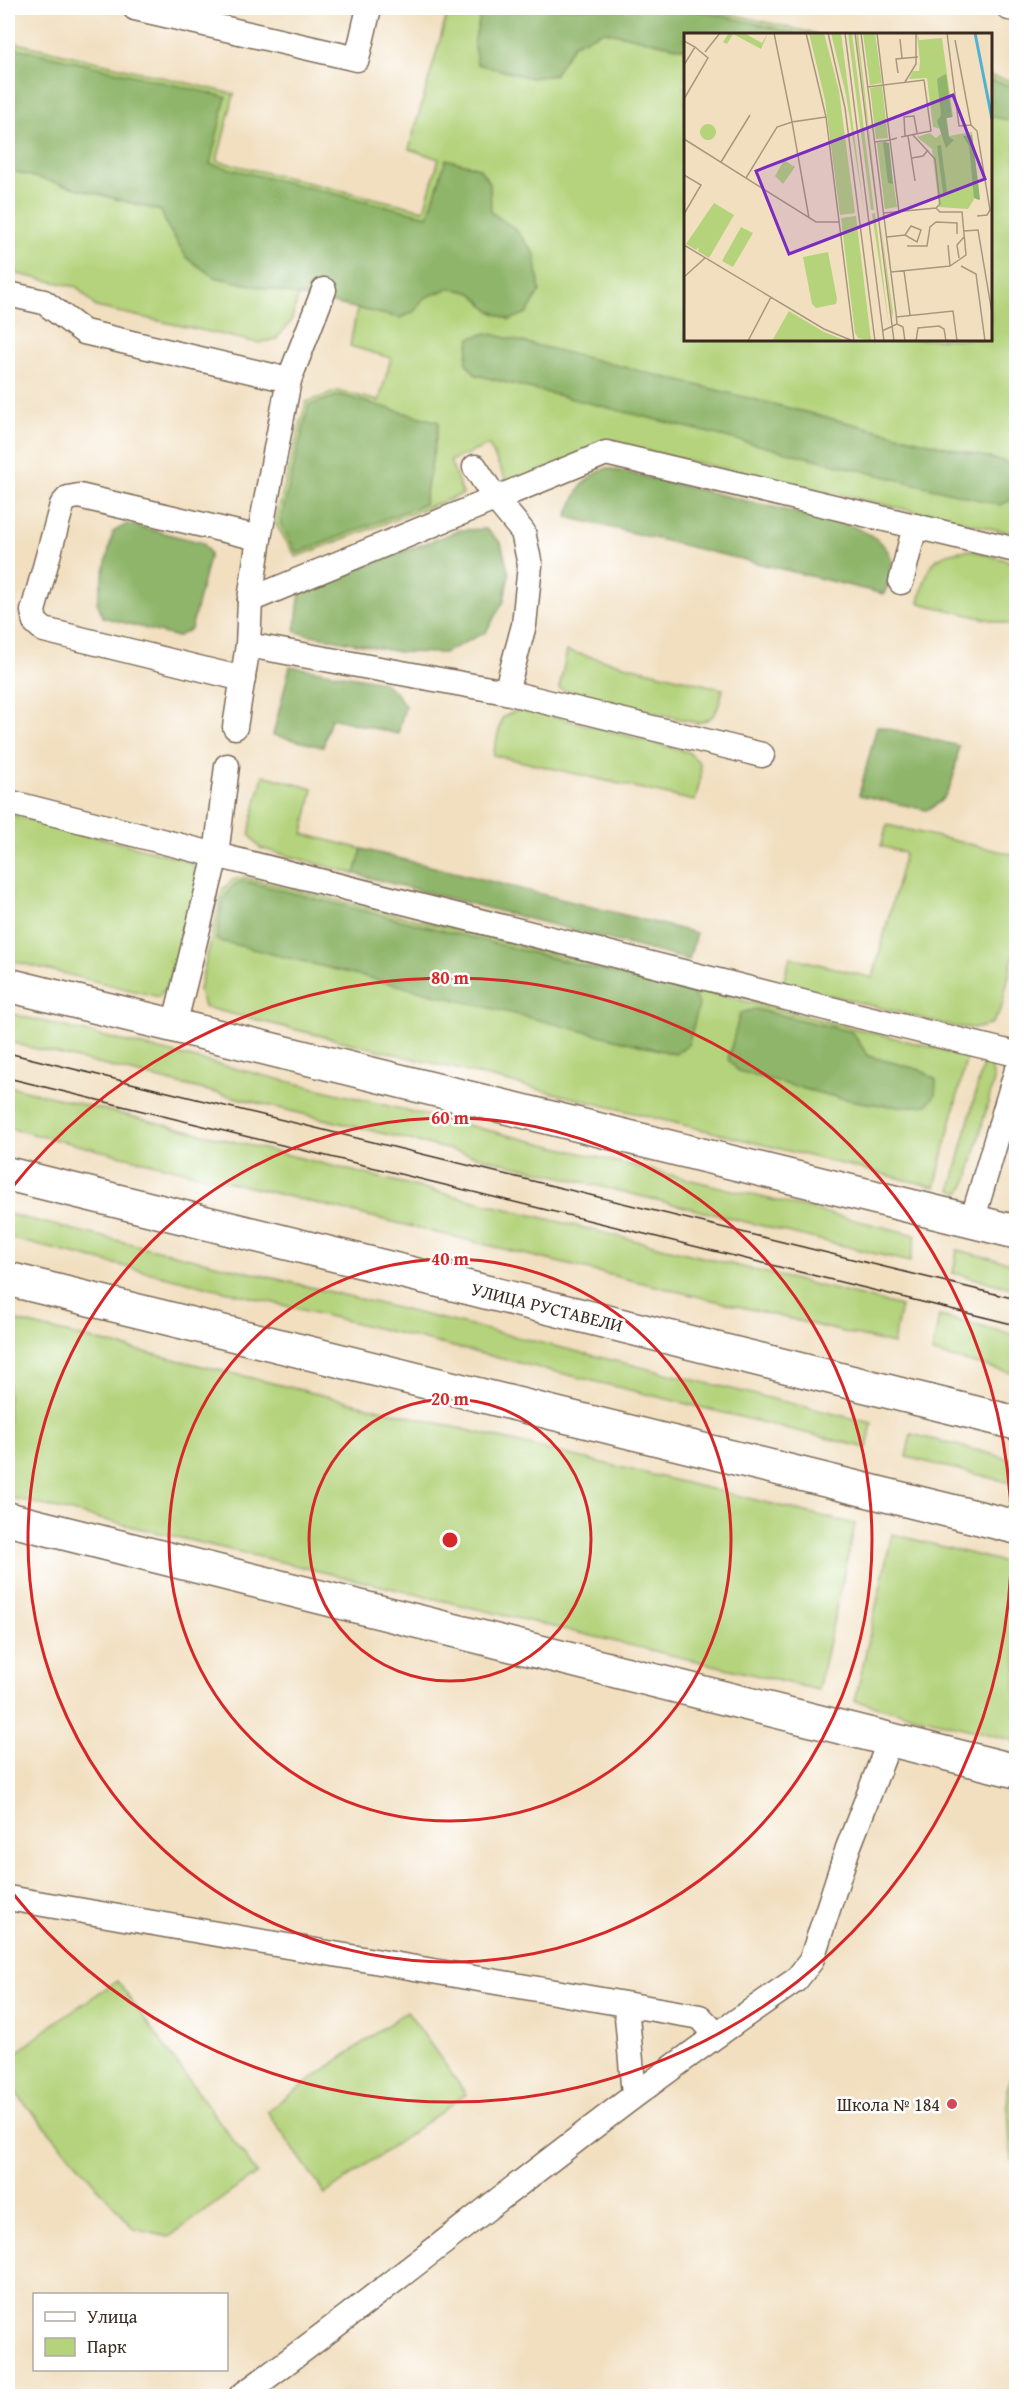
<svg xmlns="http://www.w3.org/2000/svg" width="1024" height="2404" viewBox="0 0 1024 2404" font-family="'Gentium Book Plus',serif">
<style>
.green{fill:#b4d37b;stroke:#787e4c;stroke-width:1.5}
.forest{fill:#8fb56b;stroke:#657044;stroke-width:1.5}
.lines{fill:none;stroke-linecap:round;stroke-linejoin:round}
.lane-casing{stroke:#7b6957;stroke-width:27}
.street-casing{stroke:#7b6957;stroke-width:36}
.primary-casing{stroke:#7b6957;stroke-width:36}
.lane{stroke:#fff;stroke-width:24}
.street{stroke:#fff;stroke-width:33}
.primary{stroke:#fff;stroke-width:33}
.tram{stroke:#3b2a1e;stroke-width:1.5}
.ring{fill:none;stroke:#d62828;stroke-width:3}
.poi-dot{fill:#d1495b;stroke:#fff;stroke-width:2}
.labels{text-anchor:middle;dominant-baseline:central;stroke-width:5;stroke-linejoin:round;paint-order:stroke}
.street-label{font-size:18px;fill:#3b2a1e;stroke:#fff}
.poi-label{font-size:18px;fill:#3b2a1e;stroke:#fff;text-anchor:end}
.inset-river{fill:none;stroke:#51b2d0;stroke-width:3}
.inset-road{fill:none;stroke:#a8977f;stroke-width:1.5}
.view{fill:#7b2cbf;fill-opacity:0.15;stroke:#7b2cbf;stroke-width:3}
.inset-edge{fill:none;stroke:#3b2a1e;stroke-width:3}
.centre{fill:#d62828;stroke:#fff;stroke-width:3}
.ring-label{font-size:18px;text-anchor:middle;font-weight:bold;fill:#d62828;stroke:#fff;stroke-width:5;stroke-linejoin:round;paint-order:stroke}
</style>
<rect width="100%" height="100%" fill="#fff"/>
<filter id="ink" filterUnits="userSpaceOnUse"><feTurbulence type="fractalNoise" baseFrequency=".0167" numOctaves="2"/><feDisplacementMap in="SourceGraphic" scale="12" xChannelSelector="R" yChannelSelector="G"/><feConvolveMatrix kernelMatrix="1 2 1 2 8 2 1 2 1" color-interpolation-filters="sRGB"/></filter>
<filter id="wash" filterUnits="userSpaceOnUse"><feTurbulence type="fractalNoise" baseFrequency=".008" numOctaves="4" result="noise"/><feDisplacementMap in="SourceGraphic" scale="24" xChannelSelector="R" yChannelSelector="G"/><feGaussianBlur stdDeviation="1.35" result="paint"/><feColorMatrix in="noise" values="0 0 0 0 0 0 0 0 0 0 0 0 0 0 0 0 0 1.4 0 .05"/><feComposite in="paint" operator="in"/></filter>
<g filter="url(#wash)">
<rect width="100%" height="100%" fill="#f1dfc0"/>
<!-- green -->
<g class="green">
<path d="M 449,8 L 705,8 L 817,34 L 685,34 L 685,339 L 990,339 L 990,76 L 1016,82 L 1016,534 L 618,445 L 507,482 L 489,445 L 450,461 L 463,494 L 296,557 L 275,523 L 306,402 L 338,391 L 379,401 L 391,358 L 350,346 L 363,277 L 307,265 L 291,322 L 276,339 L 259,343 L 96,307 L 77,287 L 8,272 L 8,41 L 234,94 L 217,161 L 424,210 L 439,159 L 409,149 Z"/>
<path d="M 970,550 L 1016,563 L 1016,626 L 919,603 C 928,567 929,553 970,550 Z"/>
<path d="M 567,651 L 723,689 C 718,708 718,719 697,723 L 559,689 Z"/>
<path d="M 530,710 L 688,752 L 700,763 L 701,776 L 695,801 L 493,755 L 502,718 L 515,711 Z"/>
<path d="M 263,775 L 313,789 L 303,834 L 362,849 L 355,874 L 260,848 L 250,835 L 251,823 Z"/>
<path d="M 8,814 L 183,859 L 194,867 L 198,880 L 170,982 L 159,997 L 8,960 Z"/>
<path d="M 887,825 L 1016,855 L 1016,944 L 1001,1010 L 992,1023 L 979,1028 L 955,1027 L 783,983 L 790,957 L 873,978 L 905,853 L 881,846 Z"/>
<path d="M 244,877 L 967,1056 L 935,1187 L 204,1007 L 199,990 L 223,889 L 233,880 Z"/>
<path d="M 8,1013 L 916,1235 L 910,1262 L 8,1042 Z"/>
<path d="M 984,1060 L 991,1067 L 994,1080 L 968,1179 L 960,1193 L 951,1190 Z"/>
<path d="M 8,1086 L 901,1306 L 893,1344 L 8,1128 Z"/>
<path d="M 8,1214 L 872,1423 L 867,1448 L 8,1238 Z"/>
<path d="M 957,1250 L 1016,1264 L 1016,1289 L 953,1273 Z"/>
<path d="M 939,1316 L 1016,1335 L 1016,1374 L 932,1353 Z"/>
<path d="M 8,1319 L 855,1524 L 818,1690 L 8,1497 Z"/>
<path d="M 911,1434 L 1016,1460 L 1016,1484 L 906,1457 Z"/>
<path d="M 892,1534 L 1016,1565 L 1016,1741 L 855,1701 Z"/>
<path d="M 117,1981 L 257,2173 L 169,2237 L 134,2229 L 8,2084 L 8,2060 L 60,2019 Z"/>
<path d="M 407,2011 L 466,2094 L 325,2194 L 267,2111 Z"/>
<path d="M 1016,2065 L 1016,2161 L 1011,2160 L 1007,2089 Z"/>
</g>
<!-- forest -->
<g class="forest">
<path d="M 482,8 L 688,8 L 800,34 L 685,34 L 685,49 L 604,31 L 574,44 L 554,75 L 531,78 L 477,64 L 474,43 Z"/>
<path d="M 8,46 L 226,97 L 210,164 L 428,216 L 446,159 L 479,168 L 490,183 L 491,212 L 515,229 L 535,254 L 540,291 L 527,313 L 510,320 L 490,311 L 472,293 L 450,288 L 424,298 L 415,311 L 400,318 L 214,277 L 187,258 L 167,226 L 161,211 L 8,170 Z"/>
<path d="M 990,80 L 1016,87 L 1016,122 L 990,116 Z"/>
<path d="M 487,333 L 1010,463 L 1016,469 L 1016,491 L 1014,499 L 1000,505 L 476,375 L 466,363 L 470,338 Z"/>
<path d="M 340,395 L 439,422 L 424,504 L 297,553 L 280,523 L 309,405 Z"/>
<path d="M 607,468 L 849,525 C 866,532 892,543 892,566 C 892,575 887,586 884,594 L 567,517 C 577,491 580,480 607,468 Z"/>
<path d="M 127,524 L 203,543 L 210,554 L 191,629 L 177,637 L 103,617 L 97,602 L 113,532 Z"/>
<path d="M 486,529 L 501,543 L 509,574 L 504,601 L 486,632 L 444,653 L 399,652 L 295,632 L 300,591 L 460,530 Z"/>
<path d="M 290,666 L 383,682 L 397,694 L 405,706 L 398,734 L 331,718 L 323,747 L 273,735 Z"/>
<path d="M 877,726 L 959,746 C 954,772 954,800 926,810 L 859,795 Z"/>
<path d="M 362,849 L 696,933 L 689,960 L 355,874 Z"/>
<path d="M 244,881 L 693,993 L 699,1005 L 688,1045 L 675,1054 L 216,940 C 221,919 219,885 244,881 Z"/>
<path d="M 755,1009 L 852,1032 L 868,1056 L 921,1070 L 936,1080 L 935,1095 L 927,1105 C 869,1113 795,1085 738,1071 L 728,1059 L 740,1013 Z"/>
</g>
</g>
<g filter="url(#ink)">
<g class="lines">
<!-- lane casing -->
<g class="lane-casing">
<g id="lane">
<path d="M 135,8 L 357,59 L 369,8"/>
<path d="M 1009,8 L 1016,9"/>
<path d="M 8,294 L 44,302 L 84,332 L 289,380 L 259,538 L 250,600 L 248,645 L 235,727"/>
<path d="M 289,380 L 324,290"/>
<path d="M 475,467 L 495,498 L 523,532 L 530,565 L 524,625 L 506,692"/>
<path d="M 901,582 L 915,526"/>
<path d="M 250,600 L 606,453 L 1016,550"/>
<path d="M 248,645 L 506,692 L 762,755"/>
<path d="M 243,679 L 44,630 L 35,622 L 33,611 L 62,505 L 68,498 L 79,496 L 259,538"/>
<path d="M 8,802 L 216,855 L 227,766"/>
<path d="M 174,1026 L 216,855 L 822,1007 L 1016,1054"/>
<path d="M 972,1221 L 1016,1073"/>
<path d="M 8,1898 L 700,2017 L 717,2035"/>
<path d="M 626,2005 L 634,2095"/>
<path d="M 241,2396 C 428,2260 604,2110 796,1980 L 811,1961 L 848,1848 L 890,1740"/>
</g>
</g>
<!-- street casing -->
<g class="street-casing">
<g id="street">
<path d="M 8,985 L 1016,1232"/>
<path d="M 8,1519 L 1016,1771"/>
</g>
</g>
<!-- primary casing -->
<g class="primary-casing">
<g id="primary">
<path d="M 8,1174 L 1016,1423"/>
<path d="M 8,1279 L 1016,1527"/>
</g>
</g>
<!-- lane -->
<use href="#lane" class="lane"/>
<!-- street -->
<use href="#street" class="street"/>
<!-- primary -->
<use href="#primary" class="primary"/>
<!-- tram -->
<g class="tram">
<path d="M 8,1053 L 1016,1299"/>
<path d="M 8,1078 L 1016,1325"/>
</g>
</g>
</g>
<!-- distance rings -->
<g class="ring">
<circle cx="450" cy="1540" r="141"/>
<circle cx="450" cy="1540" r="281"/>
<circle cx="450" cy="1540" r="422"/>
<path d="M10 1190A562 562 0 1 1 10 1890"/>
</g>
<!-- markers -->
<circle class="poi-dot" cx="952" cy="2104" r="6"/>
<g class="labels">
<!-- street labels -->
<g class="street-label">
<text transform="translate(547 1307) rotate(14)">УЛИЦА РУСТАВЕЛИ</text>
</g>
<!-- poi labels -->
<g class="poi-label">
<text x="940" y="2104">Школа № 184</text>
</g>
</g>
<!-- overview -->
<g transform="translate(684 33)">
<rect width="308" height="308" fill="#f1dfc0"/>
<path d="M 45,0 L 60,0 L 78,10 L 84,0 L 77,16 L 49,1 L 43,11 L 39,9 ZM 125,0 L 140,0 L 155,58 L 171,180 L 156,182 L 141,67 ZM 147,0 L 157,0 L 180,178 L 162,62 ZM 164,0 L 168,0 L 190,177 L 187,177 ZM 172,0 L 174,0 L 194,176 ZM 179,0 L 191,0 L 198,50 L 186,52 ZM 233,0 L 235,7 L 258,5 L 269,84 L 263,85 L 265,103 L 288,99 L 295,158 L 284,176 L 255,174 L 248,116 L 233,104 L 246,100 L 252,105 L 258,100 L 257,96 L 249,94 L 243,45 L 225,46 L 229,38 L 235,38 L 236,29 ZM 198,53 L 204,105 L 192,106 L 186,55 ZM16 99a8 8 0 1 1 16 0a8 8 0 1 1-16 0ZM 203,108 L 213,174 L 201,176 L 193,110 ZM 100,127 L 111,134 L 99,151 L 91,143 ZM 30,170 L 50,182 L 25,225 L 14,218 L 15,214 L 12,217 L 2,211 ZM 191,180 L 205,293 L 188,181 ZM 195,180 L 209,279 L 208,287 ZM 172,183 L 187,307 L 174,305 L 171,300 L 157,185 ZM 57,194 L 69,200 L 49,234 L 38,228 ZM 144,219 L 153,266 L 152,271 L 132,275 L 128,271 L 119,224 ZM 105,278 L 140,299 L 163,308 L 88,308 Z" fill="#b4d37b"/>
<path d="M 262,41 L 268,84 L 262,85 L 265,104 L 270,107 L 262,115 L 253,88 L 257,82 L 253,46 ZM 288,102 L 296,166 L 295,167 L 290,165 L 285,113 L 279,103 ZM 199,109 L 205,110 L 209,151 L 204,150 ZM 257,112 L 263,159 L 262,161 L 259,160 L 253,113 Z" fill="#8fb56b"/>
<path class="inset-river" d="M 291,0 L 308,86"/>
<path class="inset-road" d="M 122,0 L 142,84 L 170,308M 144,0 L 161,75 L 191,308M 161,0 L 200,308M 171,0 L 210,308M 177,0 L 212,280 L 213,291 L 198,298M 193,0 L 206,107 L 213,105M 263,0 L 275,93 L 287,92 L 271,7M 216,6 L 218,25M 0,8 L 11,14 L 0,32M 21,19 L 36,0M 214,40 L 212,26 L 234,24M 221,49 L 232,31 L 232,0M 183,54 L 240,47 L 247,98 L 217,104M 0,66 L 24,25 L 11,14M 287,92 L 293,98 L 306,177 L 303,182 L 293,183M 221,103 L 220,84 L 230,83 L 233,100M 224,103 L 231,148M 0,106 L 132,189 L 155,189M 191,109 L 206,107 L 215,179M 228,125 L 239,123 L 244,117M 37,129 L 66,82M 0,142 L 17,152 L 0,181M 62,145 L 93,94 L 108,89 L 90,0M 200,180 L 252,175 L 256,171 L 251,126 L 228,101M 125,185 L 108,89 L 142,84M 280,198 L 294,197 L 308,280M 203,204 L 221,202 L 233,209 L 237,197 L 227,193 L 221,202M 0,212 L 140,296 L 169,308M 264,212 L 266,233M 223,213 L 243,213 L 246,194 L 252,189 L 273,190 L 273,201M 275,225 L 273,212 L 280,204M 277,233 L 292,241 L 301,308M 220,238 L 226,282M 207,239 L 266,233 L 282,222 L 278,179 L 256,179 L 252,175M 0,244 L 21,225M 212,284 L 269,278 L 273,308M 213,291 L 219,294 L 221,308M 64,308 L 87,264M 232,308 L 234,295 L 255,293 L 260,296 L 262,308"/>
<path class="view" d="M 269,62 L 301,146 L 105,221 L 72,138 Z"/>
<rect width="308" height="308" class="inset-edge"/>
</g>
<circle cx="450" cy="1540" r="9" class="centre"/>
<g class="ring-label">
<text x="450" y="984">80 m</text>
<text x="450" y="1124">60 m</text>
<text x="450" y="1265">40 m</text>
<text x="450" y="1405">20 m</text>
</g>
<!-- margin -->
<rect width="1024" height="2404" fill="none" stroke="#fff" stroke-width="30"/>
<!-- legend -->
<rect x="33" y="2293" width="195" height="78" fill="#ffffff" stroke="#b1aaa5" stroke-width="1.5"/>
<rect x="45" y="2312" width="30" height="9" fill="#ffffff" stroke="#b1aaa5" stroke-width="1.5"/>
<text x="87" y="2323" font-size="18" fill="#3b2a1e">Улица</text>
<rect x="45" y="2338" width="30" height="18" fill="#b4d37b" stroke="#b1aaa5" stroke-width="1.5"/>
<text x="87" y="2353" font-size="18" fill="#3b2a1e">Парк</text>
</svg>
